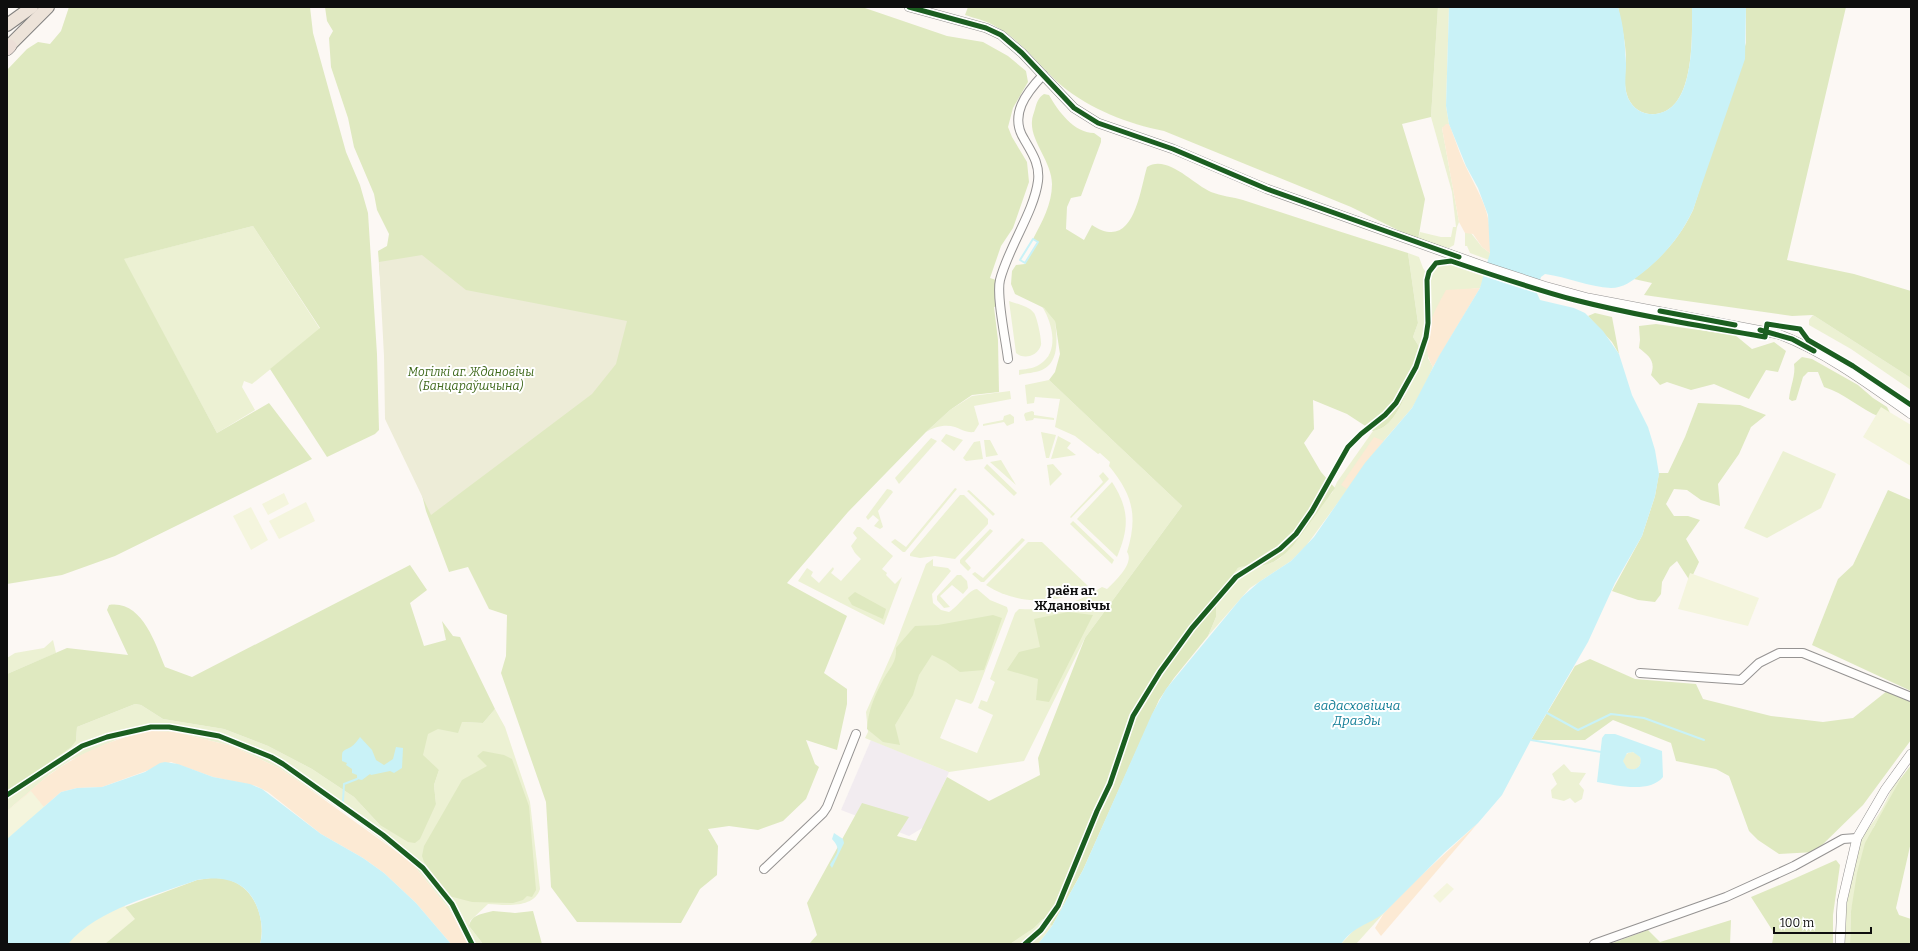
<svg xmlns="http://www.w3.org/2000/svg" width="1918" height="951" viewBox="0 0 1918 951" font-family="Bitter,serif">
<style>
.industrial{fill:#f2ecf0}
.green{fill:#ecf1d3}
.forest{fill:#dfe9c0}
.sand{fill:#fcead4}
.cemetery{fill:#edecd7}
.pitch{fill:#f4f5dd}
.water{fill:#c9f2f7;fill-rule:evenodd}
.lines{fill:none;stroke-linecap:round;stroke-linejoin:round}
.stream{stroke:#c9f2f7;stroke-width:2}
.minor-casing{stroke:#959392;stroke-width:10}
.tertiary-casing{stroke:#959392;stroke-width:10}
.primary-casing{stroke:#82817f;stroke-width:14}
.trunk-casing{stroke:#82817f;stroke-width:14}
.minor{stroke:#fffefd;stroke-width:8}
.tertiary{stroke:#fffefd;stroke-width:9}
.primary{stroke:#ede3d9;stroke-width:12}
.trunk{stroke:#ecded7;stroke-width:13}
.cycleway-casing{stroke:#fff;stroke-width:8}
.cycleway{stroke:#1b5e20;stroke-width:5}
.labels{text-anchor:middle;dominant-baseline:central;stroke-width:4;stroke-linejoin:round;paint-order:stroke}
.park-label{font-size:12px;font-style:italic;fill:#3f691c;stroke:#fff}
.neighbourhood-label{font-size:13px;font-weight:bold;fill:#0e0e0e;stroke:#fff}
.water-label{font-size:13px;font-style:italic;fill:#127e97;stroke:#fff}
</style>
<rect width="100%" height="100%" fill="#fcf8f4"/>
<!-- industrial -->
<path class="industrial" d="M 871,740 L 949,772 L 924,827 L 909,836 L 841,810 Z"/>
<!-- green -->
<g class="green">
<path d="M 1438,7 L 1449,7 L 1446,106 L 1449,124 L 1442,128 L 1459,222 L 1457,227 L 1454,245 L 1449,248 L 1418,240 L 1420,232 L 1441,237 L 1451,237 L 1453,227 L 1456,227 L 1452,192 L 1431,117 Z"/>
<path d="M 253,226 L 320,329 L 252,384 L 244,381 L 242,387 L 255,410 L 217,433 L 123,259 Z"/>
<path d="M 1465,233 L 1471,233 L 1482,247 L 1490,253 L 1489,260 L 1470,253 L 1467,246 L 1465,246 Z"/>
<path d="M 1408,253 L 1419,257 L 1423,268 L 1429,277 C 1432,268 1435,263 1445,262 L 1485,276 L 1480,288 L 1461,290 L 1428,358 L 1433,367 L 1423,390 L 1412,408 L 1381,444 L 1306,546 L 1291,561 L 1250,588 L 1208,636 L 1216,617 L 1216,603 L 1218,595 L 1238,568 L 1242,566 L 1263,565 L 1271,563 L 1279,559 L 1293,546 L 1323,501 L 1332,493 L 1337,482 L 1373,431 C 1401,428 1414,371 1420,348 L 1413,337 L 1418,323 Z"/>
<path d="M 1009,301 C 1017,304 1029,306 1034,313 C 1037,317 1042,340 1041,345 C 1038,356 1024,360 1016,353 Z"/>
<path d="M 1041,305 L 1056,320 L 1055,321 C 1057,337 1060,362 1042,370 C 1035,373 1026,373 1019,375 L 1019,370 C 1028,369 1036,368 1043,362 C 1060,349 1051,319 1041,305 Z"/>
<path d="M 1813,315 L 1911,378 L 1911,390 L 1851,349 L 1809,325 L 1809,320 Z"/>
<path d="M 1049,380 L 1182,506 L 1085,638 L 1024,761 L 949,772 L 865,738 L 868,732 L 866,712 L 893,651 L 926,564 L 933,559 L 933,566 L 948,568 L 951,571 L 932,594 L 933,603 L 941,610 L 949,612 C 958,607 968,590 977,589 L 990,600 L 1007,607 L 1008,611 L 973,702 L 971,704 L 956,699 L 940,738 L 977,753 L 993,715 L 978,708 L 981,700 L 987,702 L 995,682 L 990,679 L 1015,613 L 1019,609 C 1053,611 1073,605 1102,587 L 1107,589 C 1114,582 1135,563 1127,552 C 1138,516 1133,495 1109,466 L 1110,462 L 1100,453 L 1098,454 L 1075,436 L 1055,427 L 1060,399 L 1035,397 L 1034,403 L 1027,404 L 1025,385 Z"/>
<path d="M 1010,391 L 1011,399 L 974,406 L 979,424 L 974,432 C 966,433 961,429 955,427 C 945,424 934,427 926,432 L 950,410 L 972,396 Z"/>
<path d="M 1032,411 L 1034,412 L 1034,415 L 1054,418 L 1054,420 L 1034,418 L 1033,420 L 1026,421 L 1024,415 L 1025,413 Z"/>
<path d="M 1010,414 L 1014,417 L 1014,423 L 1007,426 L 1004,422 L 983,426 L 983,424 L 1003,420 L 1004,416 Z"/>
<path d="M 1041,432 L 1056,435 L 1049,458 L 1046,458 Z"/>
<path d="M 946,434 L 963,440 L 954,451 L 941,441 Z"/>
<path d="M 1058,436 L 1071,443 L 1067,448 L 1076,455 L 1051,459 Z"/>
<path d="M 931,438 L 937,441 L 899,484 L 895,478 Z"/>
<path d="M 984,440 L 990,440 L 998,455 L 986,457 Z"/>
<path d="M 980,441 L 983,459 L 966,461 L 963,458 L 974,442 Z"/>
<path d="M 1783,451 L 1836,474 L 1821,508 L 1767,538 L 1744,528 Z"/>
<path d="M 1001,460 L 1016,485 L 990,462 Z"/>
<path d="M 987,464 L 1017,493 L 1014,496 L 984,468 Z"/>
<path d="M 1053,464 L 1062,474 L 1050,486 L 1047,465 Z"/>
<path d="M 1103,472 L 1109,479 L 1071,518 L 1070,517 L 1103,482 L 1099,476 Z"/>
<path d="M 1112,482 C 1130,510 1129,528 1117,557 L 1077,519 Z"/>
<path d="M 955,488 L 957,489 L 905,552 L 903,552 L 891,542 L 895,539 L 906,547 Z"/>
<path d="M 887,489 L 891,490 L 893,492 L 878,511 L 883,527 L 880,529 L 874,526 L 879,520 L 873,515 L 868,520 L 866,517 Z"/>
<path d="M 969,490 L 995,514 L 993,516 L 967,491 Z"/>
<path d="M 960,495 L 964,495 L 988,519 L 988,524 L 955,559 L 935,556 L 920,558 L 910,556 L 910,554 Z"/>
<path d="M 1073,521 L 1114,560 L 1112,564 L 1070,524 Z"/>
<path d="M 857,527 L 860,527 L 893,556 L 882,569 L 887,573 L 886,575 L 895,584 L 902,577 L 884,625 L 798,581 L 807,568 L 813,572 L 811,576 L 819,583 L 833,567 L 834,569 L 831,573 L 841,581 L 861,559 L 855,553 L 851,546 L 857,538 L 853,533 Z"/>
<path d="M 990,529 L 993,531 L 965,561 L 971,568 L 968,571 L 960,563 L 960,560 Z"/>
<path d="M 1022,538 L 1025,540 L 984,582 L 981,582 L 972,574 L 975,572 L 983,578 Z"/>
<path d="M 1028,542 L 1042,542 L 1088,586 C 1057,606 1017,605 986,585 Z"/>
<path d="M 957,575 L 961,575 L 967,581 L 968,588 L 963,594 L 952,585 L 940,596 L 950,607 L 944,608 L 937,600 L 937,596 Z"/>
<path d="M 53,640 L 56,653 L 7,674 L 7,658 L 15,653 L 44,648 Z"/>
<path d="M 135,704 L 141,705 L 163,719 L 224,729 L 268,746 L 312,769 L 354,797 L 380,825 L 436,804 L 434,785 L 439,770 L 320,727 L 462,722 L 483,723 L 495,709 L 505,727 L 530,802 L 540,889 C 534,909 504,905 488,904 L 470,921 L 469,926 L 483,944 L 468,944 L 459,925 L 449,909 L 411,862 L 351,817 L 279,768 L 232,746 L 175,732 L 148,731 L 120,738 L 71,760 L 50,774 L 7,811 L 7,793 L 76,741 L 77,727 Z"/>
<circle cx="1632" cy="761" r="9"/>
<path d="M 1564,764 L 1571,772 L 1586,773 L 1579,784 L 1584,790 L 1582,799 L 1575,803 L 1570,798 L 1564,801 L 1552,798 L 1551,790 L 1557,784 L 1552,774 Z"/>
<path d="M 1898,776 L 1901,778 L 1883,813 L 1874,826 L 1851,911 L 1850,944 L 1840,944 L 1840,926 L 1857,838 C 1878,823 1887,799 1898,776 Z"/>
<path d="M 1384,913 L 1356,944 L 1341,944 L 1355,929 Z"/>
<path d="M 1043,919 L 1052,926 L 1038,944 L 1010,944 L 1034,928 Z"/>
</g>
<!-- forest -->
<g class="forest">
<path d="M 69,7 L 310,7 L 313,33 L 346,152 L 360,185 L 368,213 L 377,354 L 379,430 L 375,434 L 327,457 L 270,369 L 320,328 L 253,226 L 124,259 L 217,433 L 269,403 L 312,459 L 115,556 L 62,575 L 7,584 L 7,70 L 27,49 L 38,42 L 50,44 L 61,31 Z"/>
<path d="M 325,7 L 862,7 L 947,36 L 983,42 L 1008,56 L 1026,71 L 1028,82 L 1013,108 L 1008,127 L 1012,137 L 1027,162 L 1029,182 L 1013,228 L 1001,246 L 990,278 L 996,280 L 999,306 L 994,307 L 998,340 L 999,392 L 972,395 L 950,410 L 926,432 L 848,512 L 787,583 L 847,616 L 824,673 L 847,689 L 847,704 L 837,750 L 806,740 L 815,764 L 819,767 L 806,799 L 783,821 L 758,830 L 729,826 L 708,829 L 718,846 L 717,875 L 700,889 L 681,923 L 577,922 L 551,887 L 546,802 L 501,673 L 506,656 L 507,615 L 489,609 L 468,567 L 449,572 L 426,511 L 421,491 L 383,317 L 378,251 L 387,246 L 389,234 L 377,210 L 374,194 L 354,147 L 348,118 L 331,67 L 329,38 L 333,31 L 327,21 Z"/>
<path d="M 968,7 L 1438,7 L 1431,117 L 1402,124 L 1425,199 L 1418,240 L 1351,207 L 1164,131 C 1128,124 1090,109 1062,86 C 1039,66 1021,39 993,25 C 984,20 974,18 965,15 Z"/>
<path d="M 1618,7 L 1692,7 C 1692,36 1696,118 1649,114 C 1639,113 1630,105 1627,95 C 1623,83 1626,68 1626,55 C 1625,39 1621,23 1618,7 Z"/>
<path d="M 1746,7 L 1846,7 L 1787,260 L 1854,274 L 1911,291 L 1911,378 L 1813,315 L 1792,316 L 1644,295 L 1652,283 L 1634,279 C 1660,259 1679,240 1693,210 L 1746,43 Z"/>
<path d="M 1044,94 L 1049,95 C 1058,111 1074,133 1094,133 L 1101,138 L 1101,142 L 1081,196 L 1071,198 L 1067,207 L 1066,229 L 1084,240 L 1092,225 C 1133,252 1139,195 1147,167 C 1167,154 1193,184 1211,192 C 1221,196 1233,197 1243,200 C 1298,218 1353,236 1408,253 L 1418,323 L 1413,337 L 1420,348 C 1414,371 1401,428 1373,431 L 1347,414 L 1313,400 L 1314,429 L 1304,443 L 1321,472 L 1335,488 L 1293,546 C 1285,554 1276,563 1264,565 C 1255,567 1246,564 1238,568 L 1218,595 L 1216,603 L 1216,617 L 1208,636 L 1174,678 L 1159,700 L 1083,870 L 1052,926 L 1043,919 L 1034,928 L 1010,944 L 809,944 L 817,935 L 807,903 L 862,803 L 909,817 L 897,836 L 916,841 L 947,777 L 989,801 L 1040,775 L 1038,758 L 1085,638 L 1182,506 L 1049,380 L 1055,372 L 1060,354 L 1055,321 L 1044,308 L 1015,294 L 1011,284 L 1012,271 L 1016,265 L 1025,264 L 1038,242 L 1033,239 C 1042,222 1052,204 1052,184 C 1052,162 1030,141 1032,121 C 1032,117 1034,113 1035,109 C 1037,102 1038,98 1044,94 Z"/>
<path d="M 1595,313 L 1612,317 L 1619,354 L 1612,342 L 1588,316 Z"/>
<path d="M 1656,324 L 1735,335 L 1752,349 L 1774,342 L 1786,351 L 1778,372 L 1766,370 L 1749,399 L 1714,384 L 1691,390 L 1667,382 L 1660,385 L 1651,375 C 1656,361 1649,356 1639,348 L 1640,340 L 1639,326 Z"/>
<path d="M 1802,357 L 1812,359 L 1858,385 L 1873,398 L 1887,407 L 1890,413 L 1880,417 C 1860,409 1844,393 1824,387 L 1818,372 L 1808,372 L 1803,377 L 1796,400 L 1792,401 L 1789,399 C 1790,387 1796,375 1794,364 Z"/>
<path d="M 1698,403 L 1740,405 L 1766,415 L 1751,427 L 1739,454 L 1718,484 L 1720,506 L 1701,500 L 1687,490 L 1674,489 L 1666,504 L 1674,516 L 1688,516 L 1700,520 L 1686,539 L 1699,562 L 1690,581 L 1677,561 L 1670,567 L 1662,582 L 1661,594 L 1655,602 L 1638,600 L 1612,591 L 1642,536 L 1655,496 L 1659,473 L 1668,473 L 1685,437 Z"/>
<path d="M 1888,490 L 1911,500 L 1911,691 L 1812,645 L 1838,579 L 1853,565 Z"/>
<path d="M 410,565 L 427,590 L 410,603 L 424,646 L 446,640 L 442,621 L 453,636 L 460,637 L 495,709 L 483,723 L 462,722 L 458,733 L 438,729 L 428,734 L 423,755 L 439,770 L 434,785 L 436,804 L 420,839 L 415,843 L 408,842 L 380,825 L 354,797 L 312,769 L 268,746 L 224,729 L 163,719 L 141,705 L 135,704 L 77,727 L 76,741 L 71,747 L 7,793 L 7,674 L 67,648 L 128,655 L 107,610 L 109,605 C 142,600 155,643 165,667 L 192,677 Z"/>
<path d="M 855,592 L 886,609 L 883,619 L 852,605 L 848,598 Z"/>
<path d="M 1068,612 L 1093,615 L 1049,702 L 1036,700 L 1038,679 L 1007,670 L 1019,652 L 1040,647 L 1034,619 Z"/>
<path d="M 993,615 L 1002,618 L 984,670 L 960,672 L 946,662 L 932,655 L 919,675 L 913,695 L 895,725 L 900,745 L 883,742 L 867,729 C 868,712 874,697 882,682 C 889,668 897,663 896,648 L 915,626 L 938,625 Z"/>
<path d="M 1590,659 L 1635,679 L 1696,684 L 1703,699 L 1771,716 L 1823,722 L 1853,718 L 1887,691 L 1911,702 L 1911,740 L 1863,805 L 1815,852 L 1779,854 L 1758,840 L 1749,831 L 1729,776 L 1716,769 L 1676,761 L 1671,743 L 1613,720 L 1585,740 L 1531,740 L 1575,666 Z"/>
<path d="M 483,751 L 504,755 L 512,759 L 529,806 L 536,890 L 532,897 L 527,896 L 523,900 L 513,903 L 472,902 L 449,896 L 424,862 L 422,856 L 424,846 L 462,780 L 487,766 L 477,756 Z"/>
<path d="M 1911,765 L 1911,842 L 1896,908 L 1899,915 L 1911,919 L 1911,944 L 1850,944 L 1851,911 L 1857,873 L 1865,843 L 1901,778 Z"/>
<path d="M 1836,860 L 1840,865 L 1833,915 L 1833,944 L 1772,944 L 1774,933 L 1751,897 L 1789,881 Z"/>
<path d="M 211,878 C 218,878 226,878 232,881 C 256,890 266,921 260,944 L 68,944 L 112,912 L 197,880 Z"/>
<path d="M 493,911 L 515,913 L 533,911 L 542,944 L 483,944 L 469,926 C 472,914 482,914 493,911 Z"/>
<path d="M 1731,920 L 1730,944 L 1610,944 L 1648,930 L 1660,942 Z"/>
</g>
<!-- sand -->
<g class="sand">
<path d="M 1446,124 L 1449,124 C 1455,138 1459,153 1466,167 C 1483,202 1492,212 1490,253 L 1482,247 L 1473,234 L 1465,233 L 1459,222 L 1442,128 Z"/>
<path d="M 1480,288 L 1433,367 C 1417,340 1433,314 1446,290 Z"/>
<path d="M 1374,437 L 1384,441 L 1365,463 L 1347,489 L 1341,485 Z"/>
<path d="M 148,731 L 175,732 L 232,746 L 279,768 L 301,783 L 411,862 L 449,909 L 459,925 L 468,944 L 451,944 L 416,903 L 384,873 L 363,858 L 321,834 L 268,792 L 256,786 L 213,777 L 171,762 L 102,787 L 77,788 L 61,792 L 37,813 L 7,811 C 22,799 36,784 52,773 C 81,752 114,739 148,731 Z"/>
<path d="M 1478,823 L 1381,936 L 1375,928 L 1384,913 L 1400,895 Z"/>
</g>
<!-- cemetery -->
<path class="cemetery" d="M 422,255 L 466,290 L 627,321 L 616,364 L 592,394 L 431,515 L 385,419 L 384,356 L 379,262 Z"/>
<!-- pitch -->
<g class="pitch">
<path d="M 1881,407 L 1911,425 L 1911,466 L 1863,437 Z"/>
<path d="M 284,493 L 289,504 L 268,515 L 262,504 Z"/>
<path d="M 306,502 L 315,521 L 279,539 L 269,521 Z"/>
<path d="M 251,507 L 268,540 L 251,550 L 233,516 Z"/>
<path d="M 1690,573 L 1759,598 L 1748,626 L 1678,609 Z"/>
<path d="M 31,791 L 135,919 L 105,944 L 53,944 L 7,887 L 7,811 Z"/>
<path d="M 1447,883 L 1454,889 L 1440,903 L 1433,896 Z"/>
</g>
<!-- water -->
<g class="water">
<path d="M 1449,7 L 1618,7 C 1624,26 1625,45 1626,64 C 1626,74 1624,86 1627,95 C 1630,105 1639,113 1649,114 C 1696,118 1692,36 1692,7 L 1746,7 L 1745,59 L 1693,210 C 1680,237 1664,256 1641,274 C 1632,281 1623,288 1611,288 C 1589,287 1567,277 1545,274 L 1541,277 L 1536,291 L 1540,300 L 1574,308 L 1585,313 L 1603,331 L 1619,354 L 1632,395 L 1648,427 L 1655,450 L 1659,474 L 1655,496 L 1642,536 L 1615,583 L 1588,642 L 1531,740 L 1502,795 L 1478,823 L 1445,852 L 1384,913 C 1367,926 1355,925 1341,944 L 1038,944 L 1052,926 L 1083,870 L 1152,714 L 1166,689 L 1242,597 L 1259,582 L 1291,561 L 1314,537 L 1365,463 L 1412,408 L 1439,356 L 1480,288 L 1490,253 L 1488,215 L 1478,188 L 1466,166 L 1449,124 L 1446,106 Z"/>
<path d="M 1605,734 L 1615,734 L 1662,751 L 1663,777 C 1649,794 1616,785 1597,782 L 1602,738 ZM 1633,752 L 1640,757 C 1643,766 1636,772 1627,768 L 1623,761 L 1627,753 Z"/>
<path d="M 360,737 L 372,750 L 376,760 L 384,765 L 393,759 L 396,747 L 403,748 L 402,768 L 394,773 L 390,771 L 371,775 L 370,774 L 362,780 L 357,779 L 357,775 L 352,773 L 352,769 L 346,765 L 347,763 L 342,761 C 342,749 342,752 351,747 C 354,745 358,740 360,737 Z"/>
<path d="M 165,762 L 178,764 L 213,777 L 250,784 L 262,789 L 321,834 L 363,858 L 384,873 L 416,903 L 451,944 L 260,944 C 263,933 262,923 259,913 C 250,882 227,875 197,880 C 154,896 99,908 68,944 L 7,944 L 7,839 L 61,792 L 77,788 L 102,787 L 145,772 L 160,763 Z"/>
<path d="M 834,833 L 843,839 L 844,843 L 832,868 L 830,865 C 837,853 842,850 832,839 Z"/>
</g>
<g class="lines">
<!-- stream -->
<g class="stream">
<path d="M 1033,239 L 1038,242 L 1025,263 L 1020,260 Z"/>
<path d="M 1547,713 L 1578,730 L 1611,714 L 1644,718 L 1704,740"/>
<path d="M 1531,740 L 1601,752"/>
<path d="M 343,801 L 344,784 L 357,779"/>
</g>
<!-- minor casing -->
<g class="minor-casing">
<g id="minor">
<path d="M 1008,359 C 1006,341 996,296 1000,280 C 1008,248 1034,212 1038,181 C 1040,164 1032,153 1024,139 C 1009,115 1026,93 1043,75"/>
<path d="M 1640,673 L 1741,680 L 1759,663 L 1779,653 L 1803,653 L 1911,697"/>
<path d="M 764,869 L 823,813 L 827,807 L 856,734"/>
<path d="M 1594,944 L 1726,897 L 1794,866 L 1843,839 L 1857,838"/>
</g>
</g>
<!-- tertiary casing -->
<g class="tertiary-casing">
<g id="tertiary">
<path d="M 909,7 L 986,28 L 1001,35 L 1022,53 L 1074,108 L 1098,123 L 1173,149 L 1267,189 L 1486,267 L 1544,286 L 1588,298 L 1778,334 C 1826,352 1870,385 1911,414"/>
<path d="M 1840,944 L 1842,902 L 1857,838 L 1885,790 L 1911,754"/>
</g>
</g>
<!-- primary casing -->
<g class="primary-casing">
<g id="primary">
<path d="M 7,25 L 32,7"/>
<path d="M 7,48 L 48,7"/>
</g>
</g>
<!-- trunk casing -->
<g class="trunk-casing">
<path id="trunk" d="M 7,49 L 10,46"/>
</g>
<!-- minor -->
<use href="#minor" class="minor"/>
<!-- tertiary -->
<use href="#tertiary" class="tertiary"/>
<!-- primary -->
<use href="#primary" class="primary"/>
<!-- trunk -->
<use href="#trunk" class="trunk"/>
<!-- cycleway casing -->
<g class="cycleway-casing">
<g id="cycleway">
<path d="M 909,7 L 986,28 L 1001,35 L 1022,53 L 1074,108 L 1098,123 L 1173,149 L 1267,189 L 1459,257"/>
<path d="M 1660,311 L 1735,325"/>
<path d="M 1760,330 L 1792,339 L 1814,351"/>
<path d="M 7,795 L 82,746 L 107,737 L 151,727 L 169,727 L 219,736 L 271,757 L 283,764 L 383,835 L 423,868 L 452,904 L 472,944"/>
<path d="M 1025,944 L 1041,930 L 1058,906 L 1097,811 L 1110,784 L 1133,716 L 1160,672 L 1192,628 L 1236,577 L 1280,549 L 1296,534 L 1312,511 L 1348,447 L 1361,434 L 1385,415 L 1396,403 L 1416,367 L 1426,337 L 1428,323 L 1427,280 L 1429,272 L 1436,263 L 1451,261 C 1492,275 1533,289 1575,300 C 1638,316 1702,326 1765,337 L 1767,324 L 1800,329 L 1808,340 L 1853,366 L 1911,405"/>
</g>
</g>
<!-- cycleway -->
<use href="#cycleway" class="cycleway"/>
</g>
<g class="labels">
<!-- park labels -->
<g class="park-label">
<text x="471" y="372">Могілкі аг. Ждановічы<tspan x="471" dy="14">(Банцараўшчына)</tspan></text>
</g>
<!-- neighbourhood labels -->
<g class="neighbourhood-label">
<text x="1072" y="590">раён аг.<tspan x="1072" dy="15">Ждановічы</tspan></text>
</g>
<!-- water labels -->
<g class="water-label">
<text x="1357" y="705">вадасховішча<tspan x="1357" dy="15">Дразды</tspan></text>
</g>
</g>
<!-- border -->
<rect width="1918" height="951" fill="none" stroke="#0e0e0e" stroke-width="16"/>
<!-- scale -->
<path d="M1774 927v6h97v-6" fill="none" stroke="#0e0e0e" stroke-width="2"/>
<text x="1780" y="927" font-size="12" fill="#0e0e0e" stroke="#ffffff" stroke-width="3" paint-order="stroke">100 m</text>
</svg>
